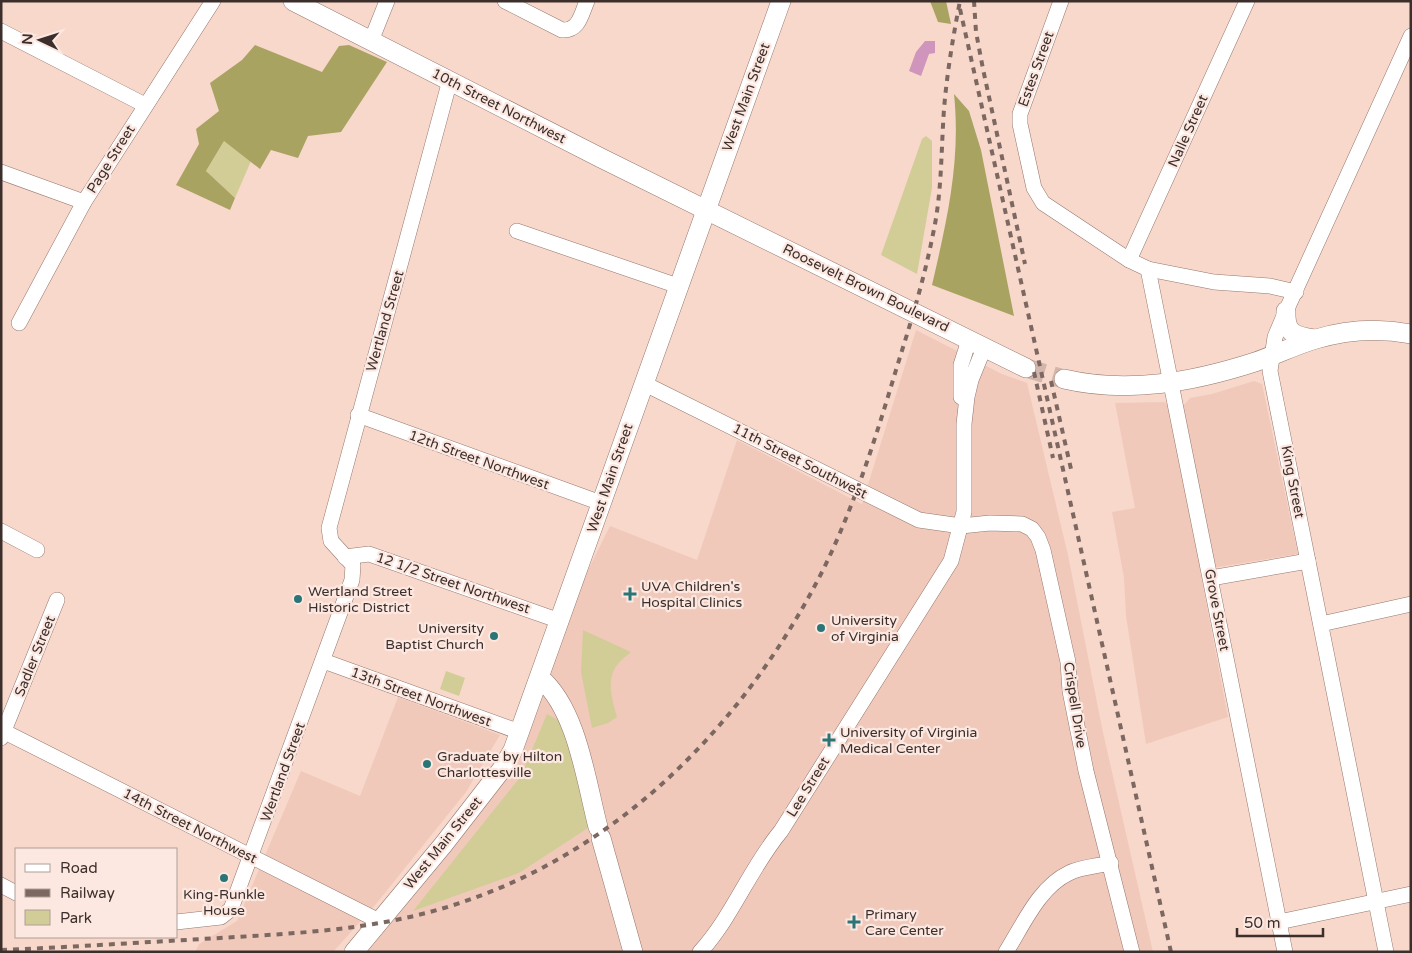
<svg xmlns="http://www.w3.org/2000/svg" width="1412" height="953" viewBox="0 0 1412 953" font-family="'Varela Round',sans-serif">
<style>
.built{fill:#f0c9ba}
.green{fill:#d2cd97}
.forest{fill:#a9a361}
.water{fill:#cf95bc}
.lines{fill:none;stroke-linecap:round;stroke-linejoin:round}
.major-tunnel{stroke:#d2b6ab;stroke-width:19;stroke-dasharray:19 9;stroke-linecap:butt}
.minor-casing{stroke:#95776d;stroke-width:16}
.major-casing{stroke:#95776d;stroke-width:20}
.minor{stroke:#fff;stroke-width:15}
.major{stroke:#fff;stroke-width:19}
.rail{stroke:#7c6861;stroke-width:4;stroke-dasharray:6 6;stroke-linecap:butt}
.poi-dot{fill:#2b7577;stroke:#fce8e1;stroke-width:2}
.labels{text-anchor:middle;dominant-baseline:central;stroke-width:4.5;stroke-linejoin:round;paint-order:stroke}
.street-label{font-size:14px;fill:#3c2f2b;stroke:#fce8e1}
.poi-label{font-size:14px;fill:#3c2f2b;stroke:#fce8e1;text-anchor:start}
</style>
<rect width="100%" height="100%" fill="#f8d8cb"/>
<!-- built -->
<g class="built">
<path d="M 916,330 L 1002,374 L 1027,383 L 1068,555 L 1102,728 L 1153,952 L 358,952 L 481,798 L 546,655 L 610,526 L 697,560 L 737,440 L 862,504 Z"/>
<path d="M 1254,381 L 1262,384 L 1298,554 L 1200,570 L 1228,717 L 1146,744 L 1126,616 L 1124,578 L 1112,512 L 1135,508 L 1115,403 L 1164,402 L 1168,405 L 1184,405 L 1190,398 L 1212,394 Z"/>
<path d="M 398,697 L 500,735 L 466,792 L 376,904 L 333,952 L 195,952 L 199,944 L 237,921 L 301,771 L 360,796 Z"/>
</g>
<!-- green -->
<g class="green">
<path d="M 926,136 L 932,141 L 932,188 L 917,274 L 881,255 L 922,139 Z"/>
<path d="M 224,141 L 251,161 L 235,198 L 206,171 Z"/>
<path d="M 583,630 L 631,652 C 625,657 617,663 614,670 C 607,683 613,703 617,717 L 608,723 L 592,728 L 581,672 Z"/>
<path d="M 446,671 L 465,678 L 459,696 L 440,689 Z"/>
<path d="M 547,714 L 564,723 L 591,826 L 519,873 L 413,911 L 521,776 Z"/>
</g>
<!-- forest -->
<g class="forest">
<path d="M 930,1 L 946,1 L 951,24 L 938,22 Z"/>
<path d="M 255,45 L 322,72 L 339,46 L 349,45 L 387,62 L 341,132 L 308,136 L 298,158 L 271,150 L 260,169 L 224,141 L 206,171 L 235,198 L 230,210 L 176,185 L 199,144 L 196,129 L 219,111 L 210,83 L 242,60 Z"/>
<path d="M 954,94 L 969,111 L 981,150 L 1014,316 L 932,285 C 947,220 961,161 954,94 Z"/>
</g>
<!-- water -->
<path class="water" d="M 925,41 L 935,41 L 935,53 L 929,54 L 921,76 L 909,71 L 916,52 Z"/>
<g class="lines">
<!-- major-tunnel -->
<path class="major-tunnel" d="M 1026,368 L 1064,379"/>
<!-- minor casing -->
<g class="minor-casing">
<g id="minor">
<path d="M 505,1 L 562,30 C 579,31 581,15 587,1"/>
<path d="M 1061,1 L 1020,114 L 1020,124 L 1034,188 L 1043,203 L 1129,260 L 1148,269 L 1214,282 L 1270,286 L 1296,292"/>
<path d="M 1,31 L 145,105"/>
<path d="M 371,41 L 387,1"/>
<path d="M 1,172 L 84,202"/>
<path d="M 517,231 L 678,286"/>
<path d="M 1129,260 L 1247,1"/>
<path d="M 1148,269 L 1285,952"/>
<path d="M 19,323 L 84,202 L 213,1"/>
<path d="M 643,383 L 919,520 L 961,526 L 990,523 L 1022,524 L 1032,529 L 1038,537 L 1043,550 L 1068,662 L 1070,691 L 1086,771 L 1132,952"/>
<path d="M 961,397 L 961,365 L 969,340"/>
<path d="M 358,415 L 601,503"/>
<path d="M 1,531 L 37,550"/>
<path d="M 345,557 L 369,554 L 560,621"/>
<path d="M 1211,578 L 1308,561"/>
<path d="M 1321,624 L 1411,604"/>
<path d="M 322,663 L 329,663 L 520,732"/>
<path d="M 1,730 L 379,921"/>
<path d="M 1,738 L 57,600"/>
<path d="M 1,885 L 16,893"/>
<path d="M 176,922 L 221,917 L 231,909 L 352,580 L 353,565 L 331,541 L 329,528 L 450,80"/>
<path d="M 1279,922 L 1411,894"/>
<path d="M 700,952 C 733,916 750,868 781,831 L 951,561 L 964,512 L 964,424 L 967,397 L 971,380 L 984,348"/>
<path d="M 1006,952 C 1023,925 1039,887 1069,873 C 1081,867 1098,866 1111,863"/>
<path d="M 1386,952 L 1270,371 L 1275,337 L 1286,311 L 1411,36"/>
</g>
</g>
<!-- major casing -->
<g class="major-casing">
<g id="major">
<path d="M 293,1 L 601,158 L 1026,368"/>
<path d="M 1286,311 C 1285,333 1294,336 1314,339"/>
<path d="M 1064,379 C 1128,394 1193,382 1255,362 C 1276,355 1295,345 1316,339 C 1346,330 1380,328 1411,334"/>
<path d="M 540,678 C 577,709 586,781 598,827"/>
<path d="M 601,838 L 633,952"/>
<path d="M 354,952 L 443,845 L 502,769 L 513,750 L 781,1"/>
</g>
</g>
<!-- minor -->
<use href="#minor" class="minor"/>
<!-- major -->
<use href="#major" class="major"/>
<!-- rail -->
<g class="rail">
<path d="M 974,1 L 976,32 L 983,69 L 1025,264"/>
<path d="M 960,9 L 1171,952"/>
<path d="M 1034,372 L 1053,458"/>
<path d="M 1051,381 L 1071,469"/>
<path d="M 1,950 C 74,947 147,942 220,938 C 284,934 351,931 414,916 C 600,872 740,735 824,568 C 855,504 876,437 896,370 C 910,325 924,280 933,234 C 942,193 941,151 944,109 C 947,73 953,37 960,1"/>
</g>
</g>
<!-- markers -->
<g class="poi-dot">
<path d="M627.5 586.5h5v5h5v5h-5v5h-5v-5h-5v-5h5z"/>
<circle cx="298" cy="599" r="5"/>
<circle cx="821" cy="628" r="5"/>
<circle cx="494" cy="636" r="5"/>
<path d="M826.5 732.5h5v5h5v5h-5v5h-5v-5h-5v-5h5z"/>
<circle cx="427" cy="764" r="5"/>
<circle cx="224" cy="878" r="5"/>
<path d="M851.5 914.5h5v5h5v5h-5v5h-5v-5h-5v-5h5z"/>
</g>
<g class="labels">
<!-- street labels -->
<g class="street-label">
<text transform="translate(1036 69) rotate(-70)">Estes Street</text>
<text transform="translate(746 97) rotate(-70)">West Main Street</text>
<text transform="translate(499 106) rotate(27)">10th Street Northwest</text>
<text transform="translate(1188 131) rotate(-66)">Nalle Street</text>
<text transform="translate(111 159) rotate(-58)">Page Street</text>
<text transform="translate(866 288) rotate(26)">Roosevelt Brown Boulevard</text>
<text transform="translate(385 321) rotate(-74)">Wertland Street</text>
<text transform="translate(479 460) rotate(20)">12th Street Northwest</text>
<text transform="translate(800 461) rotate(27)">11th Street Southwest</text>
<text transform="translate(610 478) rotate(-71)">West Main Street</text>
<text transform="translate(1293 482) rotate(79)">King Street</text>
<text transform="translate(453 583) rotate(19)">12 1/2 Street Northwest</text>
<text transform="translate(1217 610) rotate(79)">Grove Street</text>
<text transform="translate(35 656) rotate(-68)">Sadler Street</text>
<text transform="translate(421 697) rotate(20)">13th Street Northwest</text>
<text transform="translate(1075 705) rotate(81)">Crispell Drive</text>
<text transform="translate(283 772) rotate(-70)">Wertland Street</text>
<text transform="translate(808 787) rotate(-58)">Lee Street</text>
<text transform="translate(190 826) rotate(27)">14th Street Northwest</text>
<text transform="translate(443 843) rotate(-51)">West Main Street</text>
</g>
<!-- poi labels -->
<g class="poi-label">
<text x="641" y="586">UVA Children's<tspan x="641" dy="16">Hospital Clinics</tspan></text>
<text x="308" y="591">Wertland Street<tspan x="308" dy="16">Historic District</tspan></text>
<text x="831" y="620">University<tspan x="831" dy="16">of Virginia</tspan></text>
<text x="484" y="628" text-anchor="end">University<tspan x="484" dy="16">Baptist Church</tspan></text>
<text x="840" y="732">University of Virginia<tspan x="840" dy="16">Medical Center</tspan></text>
<text x="437" y="756">Graduate by Hilton<tspan x="437" dy="16">Charlottesville</tspan></text>
<text x="224" y="894" text-anchor="middle">King-Runkle<tspan x="224" dy="16">House</tspan></text>
<text x="865" y="914">Primary<tspan x="865" dy="16">Care Center</tspan></text>
</g>
</g>
<!-- border -->
<rect width="1412" height="953" fill="none" stroke="#3c2f2b" stroke-width="5"/>
<!-- legend -->
<rect x="15" y="848" width="162" height="90" fill="#fce8e1" stroke="#af9e98"/>
<rect x="25" y="864" width="25" height="8" fill="#ffffff" stroke="#af9e98"/>
<text x="60" y="873" font-size="15" fill="#3c2f2b">Road</text>
<rect x="25" y="889" width="25" height="8" fill="#7c6861" stroke="#af9e98"/>
<text x="60" y="898" font-size="15" fill="#3c2f2b">Railway</text>
<rect x="25" y="910" width="25" height="15" fill="#d2cd97" stroke="#af9e98"/>
<text x="60" y="923" font-size="15" fill="#3c2f2b">Park</text>
<!-- north arrow -->
<g transform="translate(40 40) rotate(274)" stroke="#fce8e1" stroke-width="4" paint-order="stroke">
<path d="M0-4L9 19L0 12L-9 19Z" fill="#3c2f2b"/>
<text y="-8" font-size="14" font-weight="bold" text-anchor="middle" fill="#3c2f2b">N</text>
</g>
<!-- scale -->
<path d="M1237 928v8h86v-8" fill="none" stroke="#3c2f2b" stroke-width="2.5"/>
<text x="1244" y="928" font-size="15" fill="#3c2f2b" stroke="#fce8e1" stroke-width="4" paint-order="stroke">50 m</text>
</svg>
